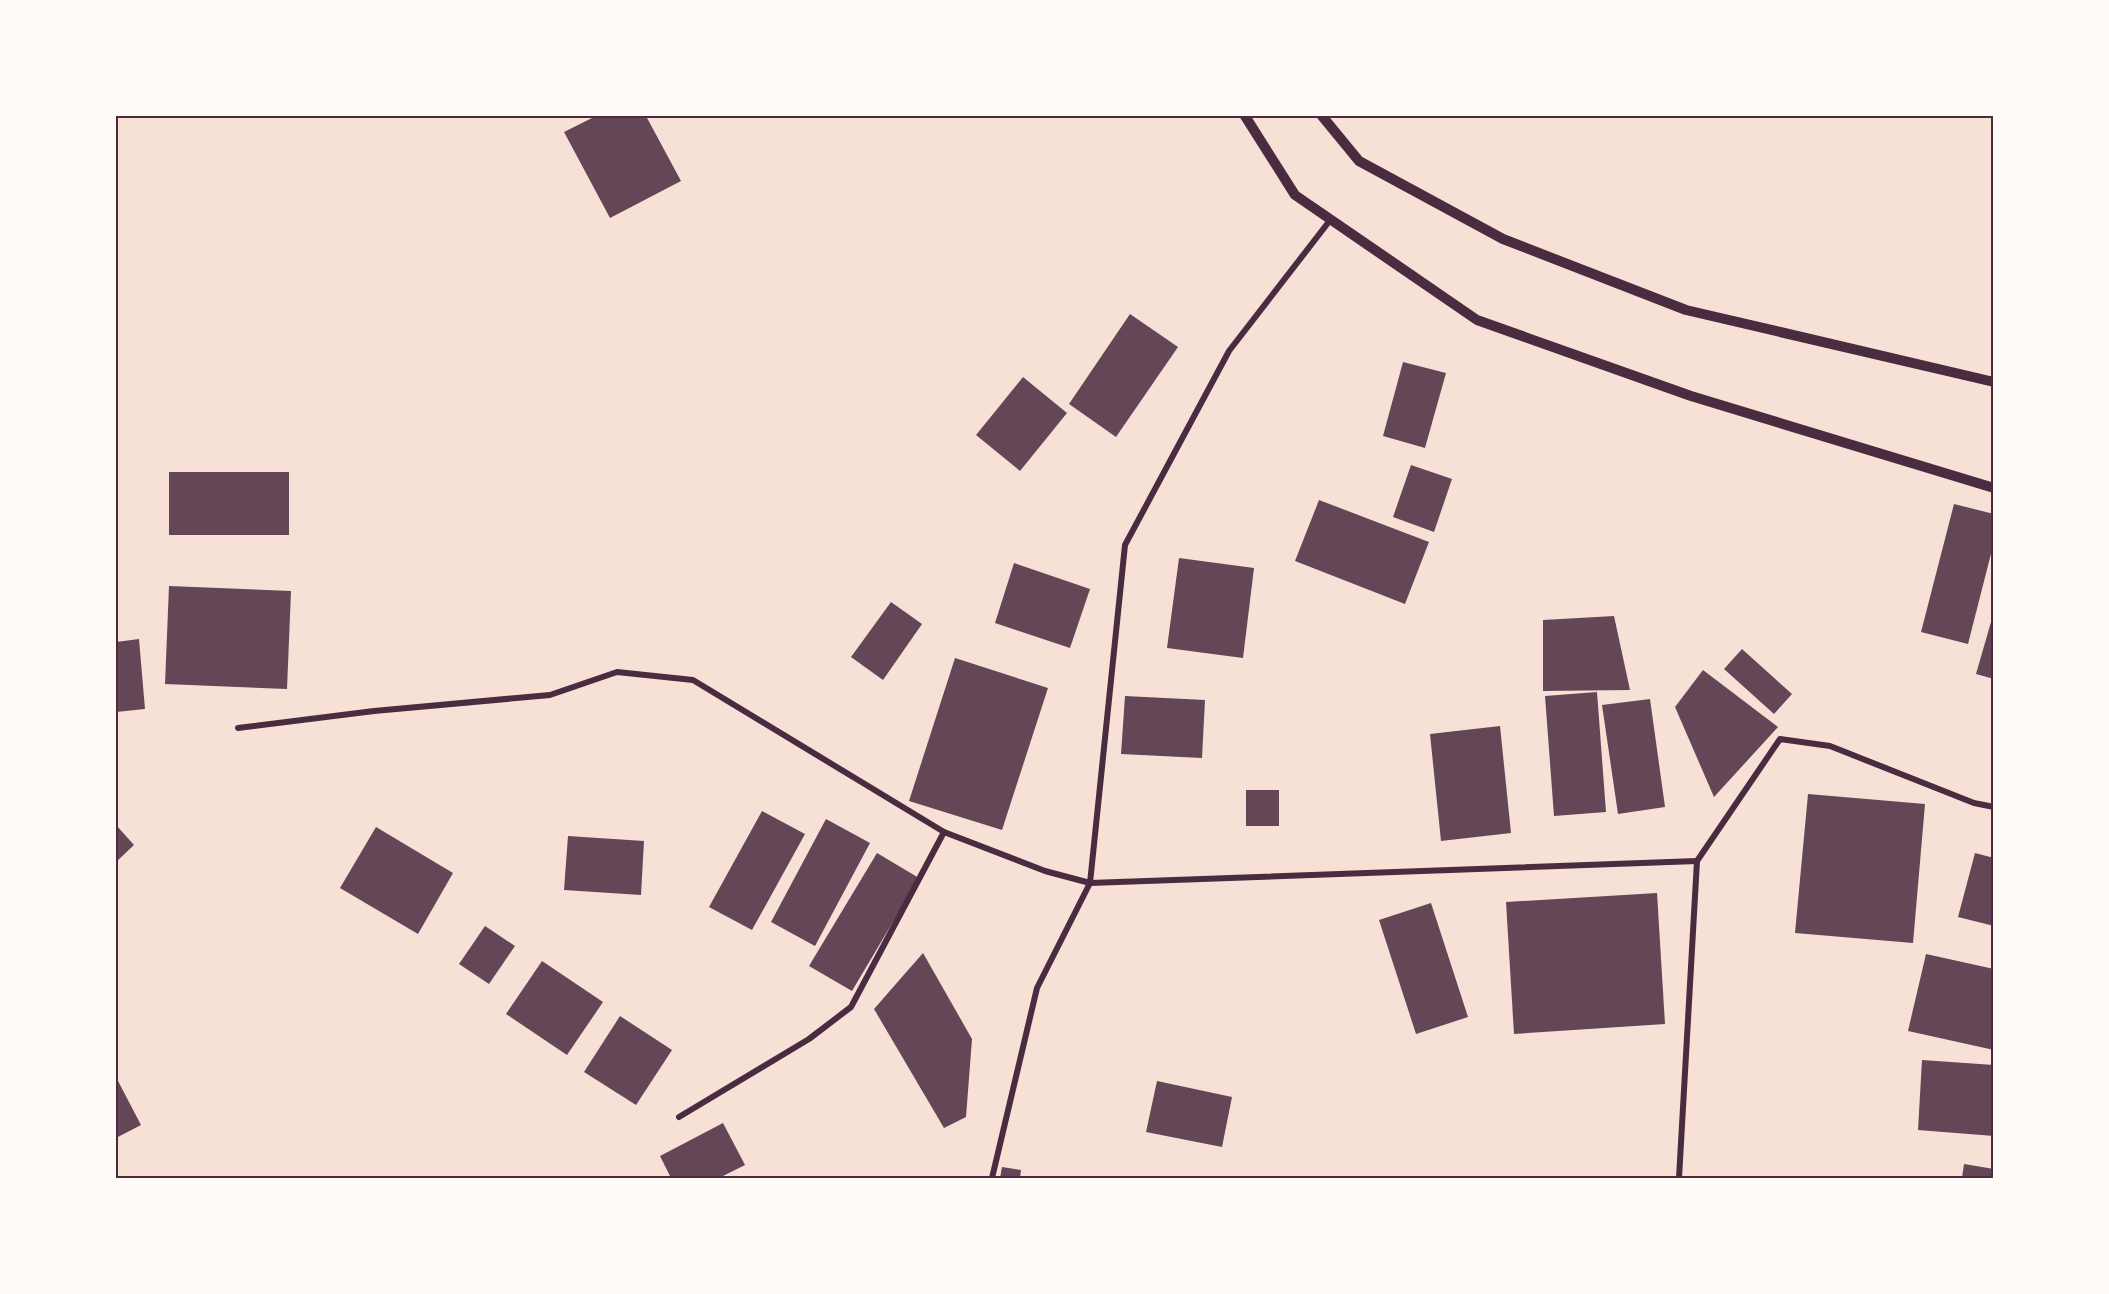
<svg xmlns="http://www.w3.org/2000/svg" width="2109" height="1294" viewBox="0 0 2109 1294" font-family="'IBM Plex Sans',sans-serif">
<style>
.building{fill:#644757}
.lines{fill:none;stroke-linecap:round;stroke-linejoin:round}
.minor{stroke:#4a2c40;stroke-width:6}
.tertiary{stroke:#4a2c40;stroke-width:10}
.neatline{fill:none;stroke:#4a2c40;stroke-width:2}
</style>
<rect width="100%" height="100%" fill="#f7e1d7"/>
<!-- building -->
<g class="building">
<path d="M 596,116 L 646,116 L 681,181 L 610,218 L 564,132 Z"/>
<path d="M 1130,314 L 1178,347 L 1116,437 L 1069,404 Z"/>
<path d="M 1403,362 L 1446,373 L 1425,448 L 1383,436 Z"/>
<path d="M 1023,377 L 1067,413 L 1020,471 L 976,435 Z"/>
<path d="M 1411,465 L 1452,479 L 1434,532 L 1393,517 Z"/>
<rect x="169" y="472" width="120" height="63"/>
<path d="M 1319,500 L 1429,542 L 1405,604 L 1295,561 Z"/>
<path d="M 1954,504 L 1994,514 L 1994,542 L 1968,644 L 1921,632 Z"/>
<path d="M 1179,558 L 1254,568 L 1243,658 L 1167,648 Z"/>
<path d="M 1014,563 L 1090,589 L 1070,648 L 995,623 Z"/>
<path d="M 169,586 L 291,591 L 287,689 L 165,684 Z"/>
<path d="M 891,602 L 922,624 L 883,680 L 851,657 Z"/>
<path d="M 1993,615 L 1994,616 L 1994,679 L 1976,674 Z"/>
<path d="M 1614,616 L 1630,690 L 1543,691 L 1543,620 Z"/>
<path d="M 139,639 L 145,709 L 116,712 L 116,642 Z"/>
<path d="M 1742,649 L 1792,694 L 1774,714 L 1724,669 Z"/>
<path d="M 955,658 L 1048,688 L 1002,830 L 909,801 Z"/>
<path d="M 1703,670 L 1778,727 L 1714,797 L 1675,707 Z"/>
<path d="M 1597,692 L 1606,812 L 1554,816 L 1545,696 Z"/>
<path d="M 1125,696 L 1205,700 L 1202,758 L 1121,754 Z"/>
<path d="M 1650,699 L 1665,807 L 1618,814 L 1602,705 Z"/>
<path d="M 1500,726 L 1511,833 L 1441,841 L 1430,734 Z"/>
<rect x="1246" y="790" width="33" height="36"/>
<path d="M 1808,794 L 1925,804 L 1913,943 L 1795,933 Z"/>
<path d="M 762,811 L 805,834 L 752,930 L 709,907 Z"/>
<path d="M 826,819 L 870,843 L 815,946 L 771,922 Z"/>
<path d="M 116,825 L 134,845 L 116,862 Z"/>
<path d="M 376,827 L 453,873 L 418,934 L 340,888 Z"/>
<path d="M 568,836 L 644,841 L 641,895 L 564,890 Z"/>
<path d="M 877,853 L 919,878 L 852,991 L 809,966 Z"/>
<path d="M 1975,853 L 1994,858 L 1994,926 L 1958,917 Z"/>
<path d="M 1657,893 L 1665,1024 L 1514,1034 L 1506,902 Z"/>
<path d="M 1431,903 L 1468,1017 L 1416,1034 L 1379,920 Z"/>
<path d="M 485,926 L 515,946 L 489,984 L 459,964 Z"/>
<path d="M 923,953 L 972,1039 L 966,1117 L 944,1128 L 874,1009 Z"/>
<path d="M 1926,954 L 1994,969 L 1994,1050 L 1908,1031 Z"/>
<path d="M 542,961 L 603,1002 L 567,1055 L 506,1014 Z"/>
<path d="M 620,1016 L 672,1050 L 636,1105 L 584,1072 Z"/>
<path d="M 1922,1060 L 1994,1065 L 1994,1136 L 1918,1130 Z"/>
<path d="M 117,1079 L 141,1125 L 116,1138 L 116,1080 Z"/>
<path d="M 1157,1081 L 1232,1097 L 1222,1147 L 1146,1132 Z"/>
<path d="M 723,1123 L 745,1165 L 719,1178 L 671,1178 L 660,1156 Z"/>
<path d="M 1964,1164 L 1994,1169 L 1994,1178 L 1962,1178 Z"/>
<path d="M 1002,1167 L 1021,1170 L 1020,1178 L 1000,1178 Z"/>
</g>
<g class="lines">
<!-- minor -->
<g class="minor">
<path d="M 238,728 L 374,711 L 550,695 L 617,672 L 693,680 L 944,832 L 1045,871 L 1090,883 L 1125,545 L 1229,351 L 1331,219"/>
<path d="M 679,1117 L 809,1039 L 851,1007 L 944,832"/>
<path d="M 992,1178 L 1037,988 L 1090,883 L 1697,861"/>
<path d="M 1679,1178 L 1697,861 L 1780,739 L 1830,746 L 1974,803 L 1994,807"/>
</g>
<!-- tertiary -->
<g class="tertiary">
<path d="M 1245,116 L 1295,195 L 1477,320 L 1691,396 L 1994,488"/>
<path d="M 1322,116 L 1359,161 L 1503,239 L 1686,310 L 1994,382"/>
</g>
</g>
<!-- border -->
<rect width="2109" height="1294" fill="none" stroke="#fffaf5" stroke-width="234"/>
<rect x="117" y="117" width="1875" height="1060" class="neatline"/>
</svg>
